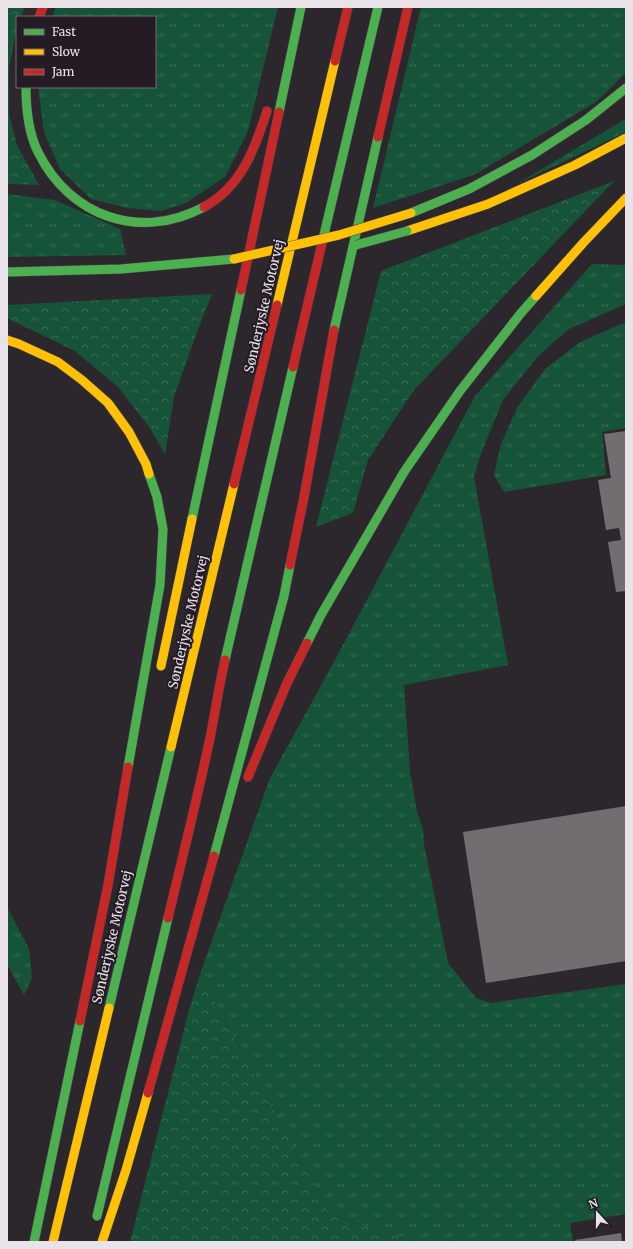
<svg xmlns="http://www.w3.org/2000/svg" width="633" height="1249" viewBox="0 0 633 1249" font-family="Merriweather,serif">
<style>
.grass{fill:url(#grass-tufts)}
.forest{fill:url(#forest-crowns)}
.building{fill:#726d71}
.lines{fill:none;stroke-linecap:round;stroke-linejoin:round}
.fast-casing{stroke:#464246;stroke-width:10}
.slow-casing{stroke:#464246;stroke-width:10}
.jam-casing{stroke:#464246;stroke-width:10}
.fast{stroke:#4caf50;stroke-width:9}
.slow{stroke:#ffc107;stroke-width:9}
.jam{stroke:#c62828;stroke-width:9}
.fast-bridge-casing{stroke:#464246;stroke-width:10;stroke-linecap:butt}
.slow-bridge-casing{stroke:#464246;stroke-width:10;stroke-linecap:butt}
.fast-bridge{stroke:#4caf50;stroke-width:9}
.slow-bridge{stroke:#ffc107;stroke-width:9}
.labels{text-anchor:middle;dominant-baseline:central;stroke-width:4;stroke-linejoin:round;paint-order:stroke}
.street-label{font-size:13px;fill:#e9e3e9;stroke:#241b25}
</style>
<defs>
<pattern id="grass-tufts" width="24" height="20" patternUnits="userSpaceOnUse"><rect width="24" height="20" fill="#165439"/><path d="M3 7l-1-3M5 7V3M7 7l1-3M15 17l-1-3M17 17v-4M19 17l1-3" fill="none" stroke="#386c56"/></pattern>
<pattern id="forest-crowns" width="20" height="18" patternUnits="userSpaceOnUse"><rect width="20" height="18" fill="#165439"/><path d="M2 6a3 3 0 1 1 6 0M12 15a3 3 0 1 1 6 0" fill="none" stroke="#386c56"/></pattern>
</defs>
<rect width="100%" height="100%" fill="#2c272d"/>
<!-- grass -->
<g class="grass">
<path d="M 56,7 L 278,7 L 248,131 L 225,177 L 186,203 L 161,211 L 128,208 L 91,199 L 60,169 L 44,132 L 38,87 L 155,87 L 155,17 L 52,17 Z"/>
<path d="M 421,7 L 626,7 L 626,73 L 596,102 L 476,174 L 373,208 Z"/>
<path d="M 626,119 L 626,132 L 515,185 L 617,124 Z"/>
<path d="M 7,194 L 55,200 L 120,229 L 126,255 L 7,257 Z"/>
<path d="M 592,264 L 626,265 L 626,304 L 569,329 L 538,356 L 503,400 L 480,456 L 474,477 L 508,665 L 404,685 L 410,771 L 417,812 L 423,829 L 424,844 L 448,963 L 476,998 L 491,1003 L 626,984 L 626,1214 L 570,1223 L 573,1242 L 453,1242 L 453,1240 L 448,1242 L 419,1242 L 330,1215 L 200,974 L 270,778 L 335,660 L 475,396 Z"/>
<path d="M 626,322 L 626,428 L 602,432 L 606,475 L 504,492 L 494,475 L 501,444 L 517,408 L 545,369 L 580,342 Z"/>
<path d="M 7,907 L 29,949 L 32,978 L 24,995 L 7,964 Z"/>
</g>
<!-- forest -->
<g class="forest">
<path d="M 7,7 L 25,7 L 21,17 L 17,17 L 17,26 L 9,69 L 9,114 L 17,145 L 39,185 L 7,184 Z"/>
<path d="M 614,181 L 414,390 L 368,460 L 353,513 L 316,527 L 381,271 Z"/>
<path d="M 212,294 L 197,332 L 174,397 L 165,454 L 150,428 L 118,387 L 75,351 L 7,318 L 8,305 Z"/>
<path d="M 200,974 L 330,1215 L 419,1242 L 130,1242 L 189,1010 Z"/>
</g>
<!-- building -->
<g class="building">
<path d="M 626,431 L 626,591 L 616,592 L 608,542 L 621,540 L 619,528 L 606,530 L 598,480 L 611,478 L 604,434 Z"/>
<path d="M 626,806 L 626,961 L 486,983 L 463,832 Z"/>
<path d="M 621,1233 L 622,1242 L 576,1242 L 575,1240 Z"/>
</g>
<g class="lines">
<!-- fast casing -->
<g class="fast-casing">
<g id="fast">
<path d="M 26,87 C 26,109 28,132 38,152 C 70,217 140,241 204,207"/>
<path d="M 279,112 L 301,7"/>
<path d="M 411,213 L 469,189 L 532,155 L 586,120 L 626,88"/>
<path d="M 323,239 L 378,7"/>
<path d="M 7,272 L 121,269 L 234,259"/>
<path d="M 334,330 L 378,137"/>
<path d="M 192,519 L 241,290"/>
<path d="M 307,643 L 321,615 L 404,472 L 460,391 L 521,313 L 536,296"/>
<path d="M 225,660 L 293,367"/>
<path d="M 128,767 L 160,585 L 163,529 L 157,497 L 149,474"/>
<path d="M 214,856 L 284,596 L 290,565"/>
<path d="M 109,1008 L 171,747"/>
<path d="M 97,1216 L 168,918"/>
<path d="M 34,1242 L 80,1021"/>
</g>
</g>
<!-- slow casing -->
<g class="slow-casing">
<g id="slow">
<path d="M 407,231 L 488,204 L 575,165 L 626,138"/>
<path d="M 536,296 L 584,242 L 626,198"/>
<path d="M 277,305 L 335,61"/>
<path d="M 7,340 L 19,344 L 58,362 L 82,380 L 108,403 L 129,432 L 146,464 L 149,474"/>
<path d="M 161,666 L 192,519"/>
<path d="M 171,747 L 234,484"/>
<path d="M 53,1242 L 109,1008"/>
<path d="M 102,1242 L 126,1170 L 148,1093"/>
</g>
</g>
<!-- jam casing -->
<g class="jam-casing">
<g id="jam">
<path d="M 39,17 L 43,7"/>
<path d="M 335,61 L 348,7"/>
<path d="M 378,137 L 408,7"/>
<path d="M 204,207 C 241,187 255,149 267,111"/>
<path d="M 241,290 L 279,112"/>
<path d="M 293,367 L 323,239"/>
<path d="M 234,484 L 277,305"/>
<path d="M 290,565 L 304,497 L 334,330"/>
<path d="M 248,777 L 287,683 L 307,643"/>
<path d="M 168,918 C 181,863 195,808 207,752 C 214,722 218,690 225,660"/>
<path d="M 80,1021 L 108,885 L 128,767"/>
<path d="M 148,1093 L 214,856"/>
</g>
</g>
<!-- fast -->
<use href="#fast" class="fast"/>
<!-- slow -->
<use href="#slow" class="slow"/>
<!-- jam -->
<use href="#jam" class="jam"/>
<!-- fast-bridge casing -->
<g class="fast-bridge-casing">
<path id="fast-bridge" d="M 356,245 L 407,231"/>
</g>
<!-- slow-bridge casing -->
<g class="slow-bridge-casing">
<path id="slow-bridge" d="M 234,259 L 339,235 L 411,213"/>
</g>
<!-- fast-bridge -->
<use href="#fast-bridge" class="fast-bridge"/>
<!-- slow-bridge -->
<use href="#slow-bridge" class="slow-bridge"/>
</g>
<g class="labels">
<!-- street labels -->
<g class="street-label">
<text transform="translate(264 306) rotate(-77)">Sønderjyske Motorvej</text>
<text transform="translate(188 622) rotate(-77)">Sønderjyske Motorvej</text>
<text transform="translate(112 937) rotate(-77)">Sønderjyske Motorvej</text>
</g>
</g>
<!-- border -->
<rect width="633" height="1249" fill="none" stroke="#e9e3e9" stroke-width="16"/>
<!-- legend -->
<rect x="16" y="16" width="140" height="72" fill="#241b25" stroke="#736b73"/>
<rect x="24" y="29" width="20" height="6" fill="#4caf50" stroke="#736b73"/>
<text x="52" y="36" font-size="12" fill="#e9e3e9">Fast</text>
<rect x="24" y="49" width="20" height="6" fill="#ffc107" stroke="#736b73"/>
<text x="52" y="56" font-size="12" fill="#e9e3e9">Slow</text>
<rect x="24" y="69" width="20" height="6" fill="#c62828" stroke="#736b73"/>
<text x="52" y="76" font-size="12" fill="#e9e3e9">Jam</text>
<!-- north arrow -->
<g transform="translate(597 1213) rotate(339)" stroke="#241b25" stroke-width="3" paint-order="stroke">
<path d="M0-3L7 15L0 10L-7 15Z" fill="#e9e3e9"/>
<text y="-6" font-size="11" font-weight="bold" text-anchor="middle" fill="#e9e3e9">N</text>
</g>
</svg>
